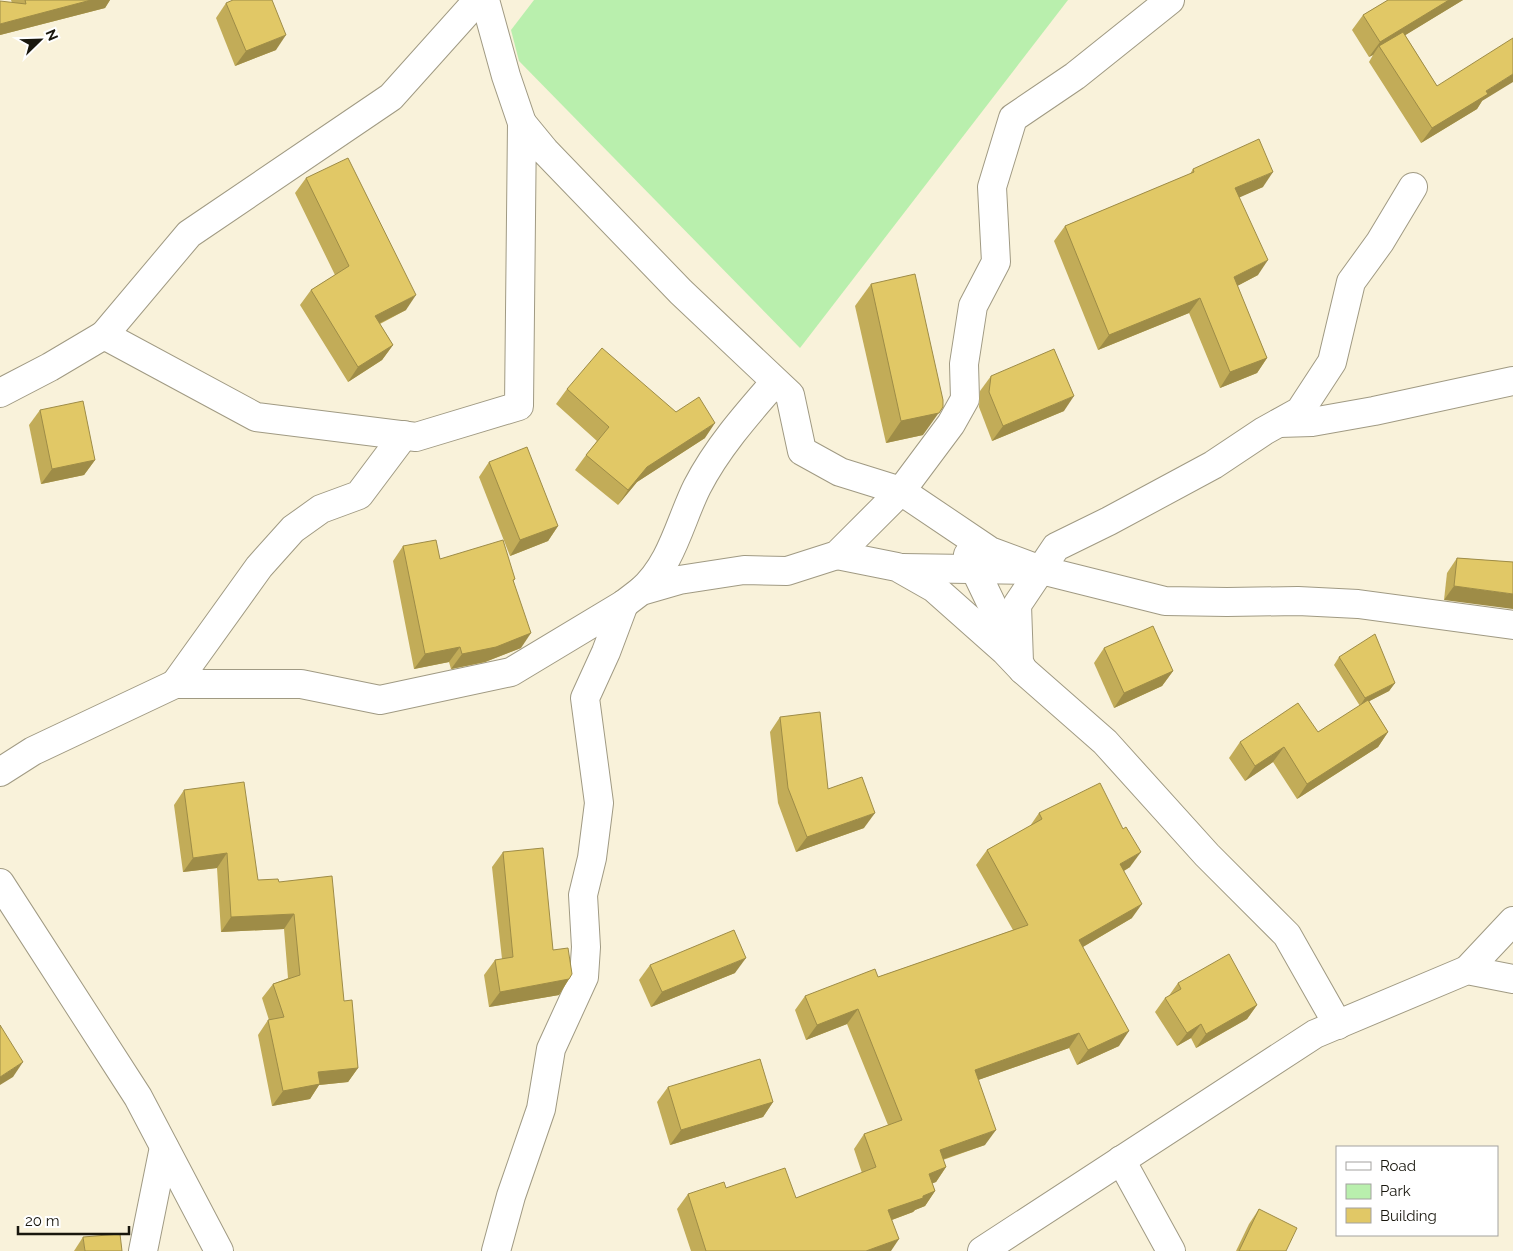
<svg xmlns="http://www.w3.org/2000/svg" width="1513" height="1251" viewBox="0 0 1513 1251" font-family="Raleway,sans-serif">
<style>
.green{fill:#b9efad}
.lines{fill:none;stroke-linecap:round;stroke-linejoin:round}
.minor-casing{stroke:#a09a83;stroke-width:30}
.minor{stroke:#fff;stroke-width:28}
.wall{fill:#c2ac58}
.shaded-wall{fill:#9e8c47}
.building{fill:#e1c866;stroke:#9e8c47}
</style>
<rect width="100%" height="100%" fill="#f9f2da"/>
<!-- green -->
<path class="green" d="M 534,0 L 1068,0 L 800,348 L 519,61 L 511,30 Z"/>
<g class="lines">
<!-- minor casing -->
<g class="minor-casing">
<g id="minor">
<path d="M 485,0 L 506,76 L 522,123"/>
<path d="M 104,335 L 189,234 L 391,97 L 478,0"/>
<path d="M 0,393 L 50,367 L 104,335 L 256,417 L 416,437 L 519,406 L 522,123 L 545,151 L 681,292 L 790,395 L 802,451 L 840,472 L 901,491 L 990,551 L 1041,570"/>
<path d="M 1279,423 L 1312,422 L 1374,411 L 1513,381"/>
<path d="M 837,555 L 897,567 L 934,588 L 1005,651 L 1023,670 L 1105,742 L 1207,855 L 1287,935 L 1338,1025"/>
<path d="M 968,555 L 1014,651"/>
<path d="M 902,568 L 1041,570 L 1165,601 L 1227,602 L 1298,601 L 1358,604 L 1513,625"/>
<path d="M 641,591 C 672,564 680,521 697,487 C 717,448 747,414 775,382"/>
<path d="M 1023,670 L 1019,662 L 1017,605 L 1056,547 L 1109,521 L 1213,465 L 1264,431 L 1300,411 L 1332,362 L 1351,282 L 1380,242 L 1413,187"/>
<path d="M 175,684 L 259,567 L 293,529 L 321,509 L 359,495 L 404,435"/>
<path d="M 0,772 L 33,751 L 175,684 L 301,684 L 380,700 L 511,672 L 624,604 L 641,591 L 679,580 L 744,570 L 787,571 L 837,555 L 901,491 L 951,424 L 965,399 L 964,364 L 973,306 L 996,262 L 992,187 L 1013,118 L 1075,76 L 1170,0"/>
<path d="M 0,883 L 138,1097 L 219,1251"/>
<path d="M 1467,970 L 1513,921"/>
<path d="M 1121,1160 L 1171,1251"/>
<path d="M 143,1251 L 164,1147"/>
<path d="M 496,1251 L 511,1196 L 541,1109 L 551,1049 L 584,977 L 586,947 L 583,895 L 592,858 L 599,803 L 585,698 L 606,652 L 624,604"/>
<path d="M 982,1251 L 1315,1034 L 1467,970 L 1513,979"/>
</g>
</g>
<!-- minor -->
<use href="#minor" class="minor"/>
</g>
<!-- wall -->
<g class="wall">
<path d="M 11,0 L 110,0 L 105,8 L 0,35 L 12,3 Z"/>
<path d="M 1388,0 L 1463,0 L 1405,35 L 1437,86 L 1482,101 L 1477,109 L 1421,143 L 1369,62 L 1373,55 L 1369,57 L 1352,30 L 1363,15 Z"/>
<path d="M 226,3 L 276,50 L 235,66 L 216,18 Z"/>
<path d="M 1193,169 L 1263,187 L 1239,197 L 1258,275 L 1237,286 L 1267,358 L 1257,373 L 1220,388 L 1189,313 L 1098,350 L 1054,241 L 1065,226 L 1190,174 Z"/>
<path d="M 306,178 L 406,310 L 380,324 L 393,345 L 382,360 L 348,382 L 300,305 L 311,290 L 335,275 L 295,193 Z"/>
<path d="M 871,284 L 923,435 L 886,443 L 855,306 Z"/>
<path d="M 991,376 L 1064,411 L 992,441 L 979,407 L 980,391 Z"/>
<path d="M 567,389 L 705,438 L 637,482 L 618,505 L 575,470 L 586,455 L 597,441 L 556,404 Z"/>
<path d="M 40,410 L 95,460 L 84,475 L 41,484 L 29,425 Z"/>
<path d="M 489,462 L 558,526 L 548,541 L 510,556 L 479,477 Z"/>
<path d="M 403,546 L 440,559 L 515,579 L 513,581 L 521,648 L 485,662 L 451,669 L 449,662 L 414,669 L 393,561 Z"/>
<path d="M 1457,558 L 1513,562 L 1444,600 L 1447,573 Z"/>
<path d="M 1104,648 L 1173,671 L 1162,686 L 1114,708 L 1094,663 Z"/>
<path d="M 1339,657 L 1395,683 L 1389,691 L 1369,701 L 1388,732 L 1378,747 L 1297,799 L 1273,762 L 1245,781 L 1229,758 L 1240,742 L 1318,732 L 1360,706 L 1334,665 Z"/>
<path d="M 780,717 L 828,789 L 864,828 L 796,852 L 778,803 L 770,732 Z"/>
<path d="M 184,790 L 258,880 L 279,882 L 344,1001 L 358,1068 L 348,1082 L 319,1085 L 310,1099 L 272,1106 L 258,1035 L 268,1020 L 269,1020 L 262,998 L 273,984 L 288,978 L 284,929 L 221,932 L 217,868 L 183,872 L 174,805 Z"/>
<path d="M 1039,813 L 1130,867 L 1124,871 L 1132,918 L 1083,947 L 1119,1046 L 1077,1065 L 1069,1048 L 978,1080 L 985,1145 L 943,1160 L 946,1167 L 936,1182 L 932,1183 L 935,1191 L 925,1206 L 915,1210 L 913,1212 L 892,1220 L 891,1251 L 691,1251 L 677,1209 L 688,1194 L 726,1188 L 796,1198 L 862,1173 L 854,1149 L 864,1134 L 888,1125 L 847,1024 L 806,1040 L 795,1010 L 805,996 L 878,977 L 1013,930 L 976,865 L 987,850 L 1030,826 Z"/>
<path d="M 503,852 L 553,950 L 569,979 L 559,995 L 489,1007 L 484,975 L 495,960 L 502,959 L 492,867 Z"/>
<path d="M 650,965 L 735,973 L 651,1007 L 639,980 Z"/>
<path d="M 1178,983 L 1257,1005 L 1247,1019 L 1196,1048 L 1191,1038 L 1177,1046 L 1155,1012 L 1165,998 L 1168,997 Z"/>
<path d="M 668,1087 L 773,1102 L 763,1117 L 670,1145 L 657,1102 Z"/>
<path d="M 1259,1209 L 1286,1251 L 1236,1251 L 1249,1224 Z"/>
<path d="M 83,1237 L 85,1251 L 74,1251 Z"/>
</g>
<!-- shaded-wall -->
<g class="shaded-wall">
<path d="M 91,0 L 110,0 L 105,8 L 0,35 L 0,24 Z"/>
<path d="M 1449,0 L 1463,0 L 1381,50 L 1379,46 L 1373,55 L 1369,57 L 1380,42 Z"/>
<path d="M 286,35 L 276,50 L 235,66 L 246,51 Z"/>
<path d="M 1513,74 L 1513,82 L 1482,101 L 1477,109 L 1421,143 L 1432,128 L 1486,91 Z"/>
<path d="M 1273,172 L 1263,187 L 1225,204 L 1235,188 Z"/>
<path d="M 1268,260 L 1258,275 L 1224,293 L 1234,277 Z"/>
<path d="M 416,295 L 406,310 L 364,331 L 375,316 Z"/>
<path d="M 1200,298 L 1189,313 L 1098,350 L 1109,335 Z"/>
<path d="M 393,345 L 382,360 L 348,382 L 358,367 Z"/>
<path d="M 1267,358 L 1257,373 L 1220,388 L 1230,372 Z"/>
<path d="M 1074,396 L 1064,411 L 992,441 L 1003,426 Z"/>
<path d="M 943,407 L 923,435 L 886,443 L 901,421 Z"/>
<path d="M 715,423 L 705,438 L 637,482 L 618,505 L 628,490 L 647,467 Z"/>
<path d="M 95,460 L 84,475 L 41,484 L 52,469 Z"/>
<path d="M 558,526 L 548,541 L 510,556 L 520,540 Z"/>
<path d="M 1454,586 L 1513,594 L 1513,609 L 1444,600 Z"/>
<path d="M 531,633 L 521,648 L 485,662 L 451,669 L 462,654 Z"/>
<path d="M 460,647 L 449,662 L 414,669 L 425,654 Z"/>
<path d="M 1173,671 L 1162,686 L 1114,708 L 1124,693 Z"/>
<path d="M 1395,683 L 1389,691 L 1360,706 L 1365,698 Z"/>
<path d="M 1388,732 L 1378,747 L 1297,799 L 1307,784 Z"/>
<path d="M 1284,747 L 1273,762 L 1245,781 L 1255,766 Z"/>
<path d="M 875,813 L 864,828 L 796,852 L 807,837 Z"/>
<path d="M 1141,852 L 1130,867 L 1110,879 L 1120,864 Z"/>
<path d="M 227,853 L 217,868 L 183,872 L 193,858 Z"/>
<path d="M 1142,904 L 1132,918 L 1069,955 L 1079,940 Z"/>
<path d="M 294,914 L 284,929 L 221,932 L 231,917 Z"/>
<path d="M 746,958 L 735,973 L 651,1007 L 662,992 Z"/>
<path d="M 569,979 L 559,995 L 489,1007 L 500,992 Z"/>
<path d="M 1257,1005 L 1247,1019 L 1196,1048 L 1206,1034 Z"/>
<path d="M 858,1009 L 847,1024 L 806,1040 L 817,1025 Z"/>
<path d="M 1201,1024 L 1191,1038 L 1177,1046 L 1187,1033 Z"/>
<path d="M 1129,1031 L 1119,1046 L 1077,1065 L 1088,1050 Z"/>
<path d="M 1079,1033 L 1069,1048 L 964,1085 L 975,1070 Z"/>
<path d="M 23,1062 L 13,1077 L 0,1085 L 0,1077 Z"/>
<path d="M 358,1068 L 348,1082 L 319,1085 L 310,1099 L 272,1106 L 283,1091 L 318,1072 Z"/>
<path d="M 773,1102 L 763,1117 L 670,1145 L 681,1130 Z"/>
<path d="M 996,1130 L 985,1145 L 929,1164 L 940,1150 Z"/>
<path d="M 946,1167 L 936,1182 L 918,1189 L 929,1174 Z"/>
<path d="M 935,1191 L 925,1206 L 915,1210 L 913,1212 L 878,1225 L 888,1210 Z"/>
<path d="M 899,1239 L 891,1251 L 866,1251 Z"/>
</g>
<!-- building -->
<g class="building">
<path d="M 25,0 L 91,0 L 0,24 L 0,1 L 26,4 Z"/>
<path d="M 233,0 L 272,0 L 286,35 L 246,51 L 226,3 Z"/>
<path d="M 1388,0 L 1449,0 L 1380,42 L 1363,15 Z"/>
<path d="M 1403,32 L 1437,86 L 1513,38 L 1513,74 L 1486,91 L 1488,94 L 1432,128 L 1379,46 Z"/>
<path d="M 1259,139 L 1273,172 L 1235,188 L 1268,260 L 1234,277 L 1267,358 L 1230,372 L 1200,298 L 1109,335 L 1065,226 L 1194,172 L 1193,169 Z"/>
<path d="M 348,158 L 416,295 L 375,316 L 393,345 L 358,367 L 311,290 L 349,266 L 306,178 Z"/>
<path d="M 915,274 L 943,400 L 943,407 L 939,413 L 901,421 L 871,284 Z"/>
<path d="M 602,348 L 676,412 L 699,397 L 715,423 L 647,467 L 628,490 L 586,455 L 609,427 L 567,389 Z"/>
<path d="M 1054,349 L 1074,396 L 1003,426 L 989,392 L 991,376 Z"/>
<path d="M 83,401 L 95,460 L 52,469 L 40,410 Z"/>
<path d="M 527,447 L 558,526 L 520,540 L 489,462 Z"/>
<path d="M 436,540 L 440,559 L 503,540 L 515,579 L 513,580 L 531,633 L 496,647 L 462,654 L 460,647 L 425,654 L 403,546 Z"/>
<path d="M 1457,558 L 1513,562 L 1513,594 L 1454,586 Z"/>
<path d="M 1153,626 L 1173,671 L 1124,693 L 1104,648 Z"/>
<path d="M 1375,634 L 1395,683 L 1365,698 L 1339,657 Z"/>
<path d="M 1368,700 L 1388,732 L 1307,784 L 1284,747 L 1255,766 L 1240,742 L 1298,703 L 1318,732 Z"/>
<path d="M 820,712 L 828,789 L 862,777 L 875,813 L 807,837 L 788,788 L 780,717 Z"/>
<path d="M 244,782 L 258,880 L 278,879 L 279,882 L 332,876 L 344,1001 L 352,1000 L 358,1068 L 318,1072 L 320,1084 L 283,1091 L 268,1020 L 284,1017 L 273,984 L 300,975 L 294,914 L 231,917 L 227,853 L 193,858 L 184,790 Z"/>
<path d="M 1100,783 L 1123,829 L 1126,827 L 1141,852 L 1120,864 L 1142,904 L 1079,940 L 1129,1031 L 1088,1050 L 1079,1033 L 975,1070 L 996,1130 L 940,1150 L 946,1167 L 929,1174 L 935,1191 L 923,1196 L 923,1198 L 888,1210 L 899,1239 L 866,1251 L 706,1251 L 688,1194 L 724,1182 L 726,1188 L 785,1168 L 796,1198 L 876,1167 L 864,1134 L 902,1120 L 858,1009 L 817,1025 L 805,996 L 875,969 L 878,977 L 1028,925 L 987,850 L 1042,819 L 1039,813 Z"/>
<path d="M 543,848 L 553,950 L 568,948 L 572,974 L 569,979 L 500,992 L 495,960 L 513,957 L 503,852 Z"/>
<path d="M 734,930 L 746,958 L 662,992 L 650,965 Z"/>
<path d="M 1229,954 L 1257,1005 L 1206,1034 L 1201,1024 L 1187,1033 L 1165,998 L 1181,989 L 1178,983 Z"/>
<path d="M 0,1025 L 23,1062 L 0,1077 Z"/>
<path d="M 760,1059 L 773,1102 L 681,1130 L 668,1087 Z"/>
<path d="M 1259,1209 L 1297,1228 L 1286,1251 L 1239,1251 Z"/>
<path d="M 120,1234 L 122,1251 L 85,1251 L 83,1237 Z"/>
</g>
<!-- legend -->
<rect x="1336" y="1146" width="162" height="90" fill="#ffffff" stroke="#a3a29f"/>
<rect x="1346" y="1162" width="25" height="8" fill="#ffffff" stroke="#a3a29f"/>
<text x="1380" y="1171" font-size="15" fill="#19170e">Road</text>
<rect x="1346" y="1184" width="25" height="15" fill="#b9efad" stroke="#a3a29f"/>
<text x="1380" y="1196" font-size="15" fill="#19170e">Park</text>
<rect x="1346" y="1208" width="25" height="15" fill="#e1c866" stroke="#a3a29f"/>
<text x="1380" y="1221" font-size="15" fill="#19170e">Building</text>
<!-- north arrow -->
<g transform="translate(40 40) rotate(67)" stroke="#ffffff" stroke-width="4" paint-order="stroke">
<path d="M0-4L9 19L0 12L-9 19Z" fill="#19170e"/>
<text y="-8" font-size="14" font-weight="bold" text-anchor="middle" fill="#19170e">N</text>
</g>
<!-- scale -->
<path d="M18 1226v8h111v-8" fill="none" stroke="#19170e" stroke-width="2.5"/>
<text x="25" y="1226" font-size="15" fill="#19170e" stroke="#ffffff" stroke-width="4" paint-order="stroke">20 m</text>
</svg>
